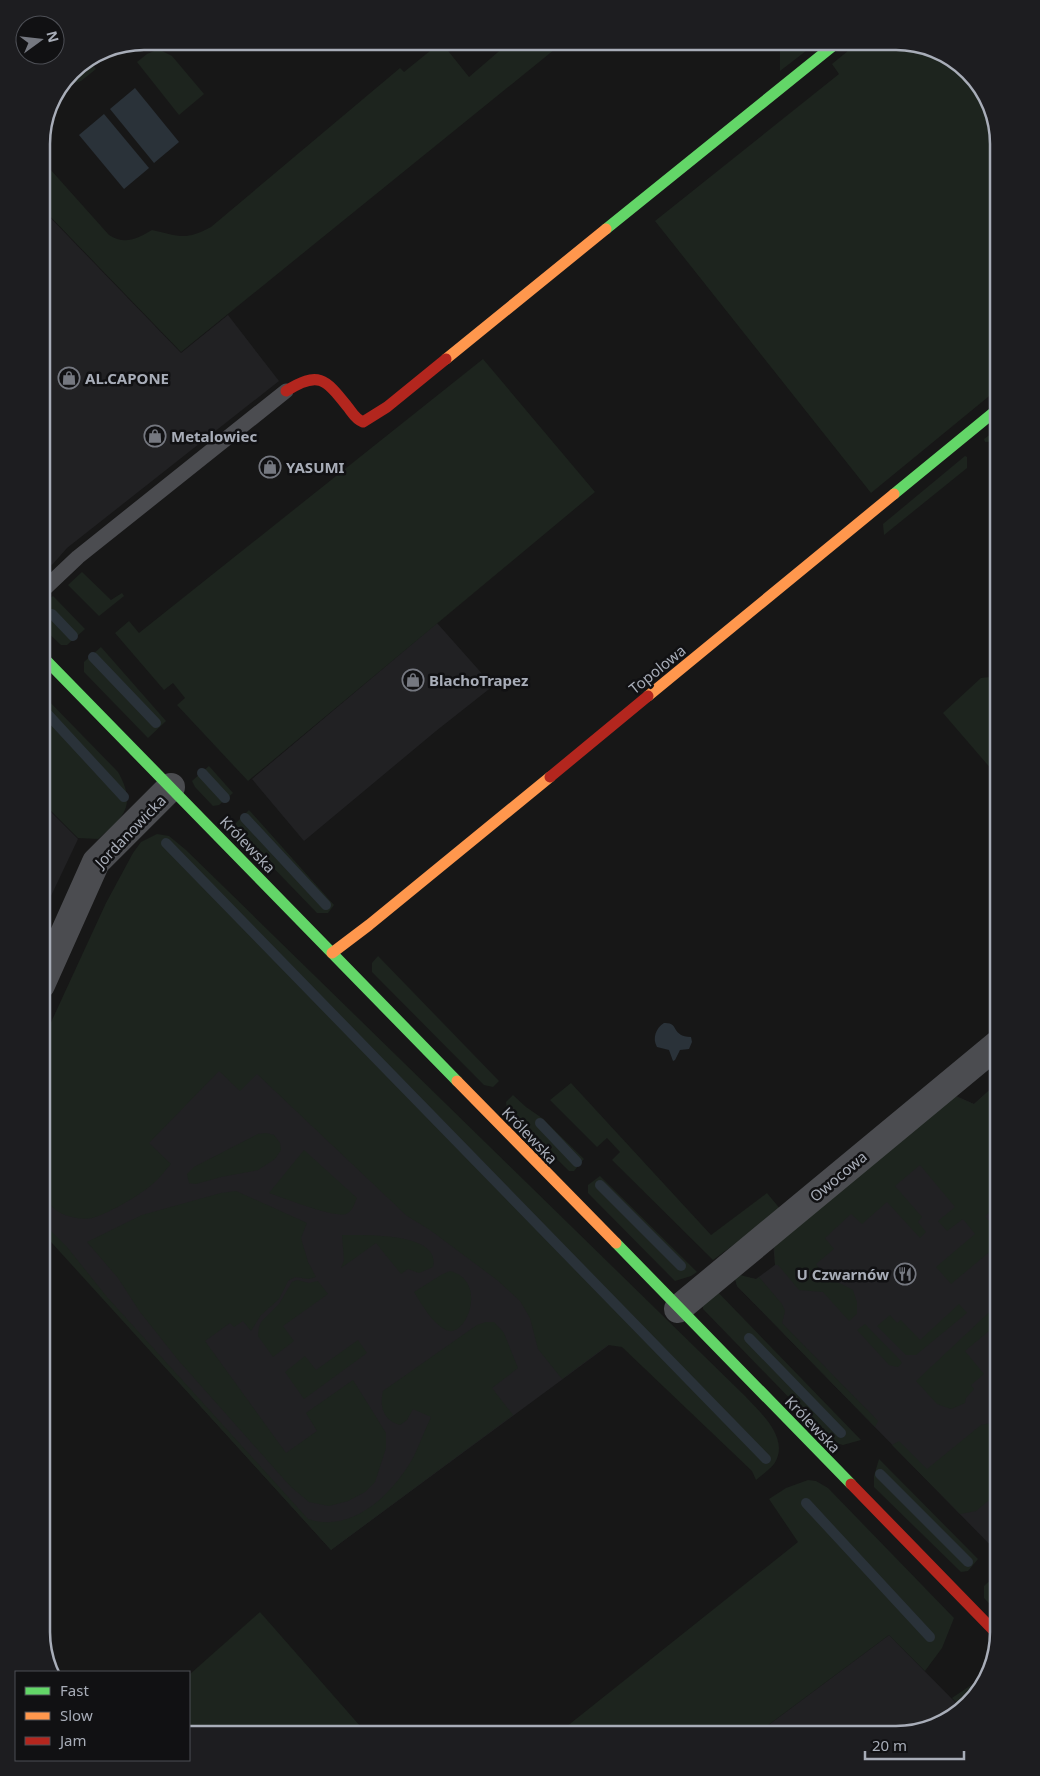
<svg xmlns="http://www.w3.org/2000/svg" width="1040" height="1776" viewBox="0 0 1040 1776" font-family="'Noto Sans',sans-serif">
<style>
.built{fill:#212123}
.green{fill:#1d241e}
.water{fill:#2a3239}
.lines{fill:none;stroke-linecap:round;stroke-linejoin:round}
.stream{stroke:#2a3239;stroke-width:10}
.lane{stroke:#4b4c50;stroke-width:15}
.street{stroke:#4b4c50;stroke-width:28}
.fast{stroke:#63d668;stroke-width:11}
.slow{stroke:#ff974d;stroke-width:11}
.jam{stroke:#b3261e;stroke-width:11}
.labels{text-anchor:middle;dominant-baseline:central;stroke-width:5;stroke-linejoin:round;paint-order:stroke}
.poi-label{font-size:15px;font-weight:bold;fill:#a8adb8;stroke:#111113;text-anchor:start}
.street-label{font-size:15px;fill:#a8adb8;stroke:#111113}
.rim{fill:none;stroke:#a8adb8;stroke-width:2.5}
</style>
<rect width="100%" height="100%" fill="#171717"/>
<!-- built -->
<g class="built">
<path d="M 41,208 L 181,353 L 228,315 L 279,381 L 67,548 L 52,565 L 41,555 Z"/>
<path d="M 437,623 L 493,686 L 436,731 L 304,841 L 252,779 Z"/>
<path d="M 41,802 L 78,839 L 41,917 Z"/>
<path d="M 152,858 L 609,1345 L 331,1550 L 41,1230 L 41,1081 Z"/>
<path d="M 999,1058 L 999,1554 L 737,1286 L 734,1275 L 756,1279 L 775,1265 L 773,1242 L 952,1094 L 974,1104 L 994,1086 L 988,1066 Z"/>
<path d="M 889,1635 L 960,1707 L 941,1724 L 896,1735 L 755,1735 Z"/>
</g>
<!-- green -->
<g class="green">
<path d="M 511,41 L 565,41 L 181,352 L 41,207 L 41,159 L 109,235 C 124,245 137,239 152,230 C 179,236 185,241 211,227 L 400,68 L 404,72 L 441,42 L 469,77 Z"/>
<path d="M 772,41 L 813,41 L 815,44 L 780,71 L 780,50 Z"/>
<path d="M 860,41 L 903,41 L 953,59 L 988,99 L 999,144 L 999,388 L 871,493 L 655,221 L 839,74 L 832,64 Z"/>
<path d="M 154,51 L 162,51 L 172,56 L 204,94 L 179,115 L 137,62 L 147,54 Z"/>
<path d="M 88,60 L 96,69 L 81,81 L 60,88 L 72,71 Z"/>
<path d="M 483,359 L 595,492 L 248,781 L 177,705 L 185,698 L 173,683 L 164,690 L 115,633 L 129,621 L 139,633 Z"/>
<path d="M 999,428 L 999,441 L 985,442 L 984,439 Z"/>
<path d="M 965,456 L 967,457 L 967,468 L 884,535 L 883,524 Z"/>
<path d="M 82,572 L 111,600 L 122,593 L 124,596 L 99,616 L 68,585 Z"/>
<path d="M 53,596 L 85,629 L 67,645 L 61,645 L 41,626 L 41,606 Z"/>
<path d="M 101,647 L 166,721 L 148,738 L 84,672 L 84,662 Z"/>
<path d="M 999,676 L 999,778 L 943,713 L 981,678 Z"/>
<path d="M 41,693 L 118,772 C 137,806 124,817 98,839 L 78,838 L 41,801 Z"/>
<path d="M 209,766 L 233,793 L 219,805 L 213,806 L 195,787 L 192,781 Z"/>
<path d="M 249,810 L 334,905 L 328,913 L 317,913 L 236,829 L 236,823 Z"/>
<path d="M 157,834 L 169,836 L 186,850 L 745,1396 C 760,1412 791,1439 774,1464 C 769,1470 762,1475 756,1480 L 752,1471 L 622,1347 L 608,1345 L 562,1379 L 538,1349 L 530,1318 L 520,1301 L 497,1280 L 430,1230 L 407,1216 L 257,1074 L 240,1091 L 219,1071 L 149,1143 L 171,1164 C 166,1169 163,1174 158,1179 C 146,1192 110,1213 92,1218 C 82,1220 67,1217 59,1212 C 52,1208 47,1201 41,1197 L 41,1044 L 106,903 L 133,853 L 141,842 Z"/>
<path d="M 378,956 L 499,1081 L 493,1087 L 484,1085 L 372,972 L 372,963 Z"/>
<path d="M 999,1058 L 999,1205 L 985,1216 L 999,1234 L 999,1244 L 951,1284 L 936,1267 L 975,1234 L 963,1219 L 947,1231 L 938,1221 L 955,1207 L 920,1165 L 895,1186 L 922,1217 L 918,1222 L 926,1232 L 920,1238 L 887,1202 L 862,1224 L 851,1214 L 825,1238 L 834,1249 L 816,1264 L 825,1276 L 853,1290 L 857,1302 L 857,1314 L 849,1321 L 823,1292 L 799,1290 L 778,1265 L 775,1265 L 774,1242 L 952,1095 L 974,1104 L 994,1086 L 989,1066 Z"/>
<path d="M 571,1083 L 711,1235 L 767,1193 L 781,1210 L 713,1260 L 612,1160 L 620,1152 L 607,1138 L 597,1147 L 550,1100 Z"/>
<path d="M 513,1095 L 526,1107 L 542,1118 L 584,1159 L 574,1171 L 569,1171 L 507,1110 L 506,1102 Z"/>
<path d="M 266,1133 L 274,1135 L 280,1143 L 281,1150 L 275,1159 L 258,1170 L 221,1177 L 196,1184 L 189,1183 L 187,1174 L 194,1167 L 258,1134 Z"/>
<path d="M 304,1150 L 357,1198 C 354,1204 353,1211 346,1214 C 334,1218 284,1198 269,1193 Z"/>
<path d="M 600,1176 L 697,1272 L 691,1276 L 675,1281 L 588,1193 L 588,1185 Z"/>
<path d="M 236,1191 L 307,1223 L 301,1238 L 308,1262 L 316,1277 L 309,1279 L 295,1277 L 288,1281 L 279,1299 L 261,1315 L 251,1331 L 243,1321 L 234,1327 L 230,1323 L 205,1341 L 286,1453 L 317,1431 L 306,1413 L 353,1380 L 386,1433 L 386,1448 L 375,1482 L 365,1492 L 348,1501 L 329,1506 L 309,1502 L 291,1487 L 179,1361 L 140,1312 L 118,1278 L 87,1242 L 142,1215 L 221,1193 Z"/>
<path d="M 41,1221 L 67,1247 L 107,1297 L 308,1519 C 353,1534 394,1493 414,1456 C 420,1443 425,1430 431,1417 L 413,1409 L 407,1420 L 400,1425 C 384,1421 379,1407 383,1391 L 477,1325 L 486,1322 L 494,1322 L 504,1333 L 518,1368 L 492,1388 L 513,1415 L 331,1550 L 41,1231 Z"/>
<path d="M 342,1235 C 363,1235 442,1232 433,1267 L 419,1273 L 408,1269 L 401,1274 L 376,1243 L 341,1268 L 344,1260 Z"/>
<path d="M 450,1271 C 489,1281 466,1340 446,1330 C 431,1322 423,1306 414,1292 L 441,1275 Z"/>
<path d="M 736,1274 L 756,1279 L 759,1277 L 782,1304 L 785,1311 L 782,1323 L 878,1421 L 875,1427 L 737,1286 L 734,1275 Z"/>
<path d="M 297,1280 L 309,1283 L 318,1281 L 328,1294 L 283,1326 L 294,1341 L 273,1357 L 258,1336 L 259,1327 L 261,1322 L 279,1304 L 292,1282 Z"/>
<path d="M 712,1286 L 861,1440 L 843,1445 L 832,1442 L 703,1309 L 703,1295 Z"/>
<path d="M 999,1303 L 999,1330 L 995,1326 L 965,1351 L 984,1374 L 971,1385 L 974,1389 L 966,1398 L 965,1403 L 951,1409 L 937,1404 L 916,1381 Z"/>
<path d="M 959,1304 L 967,1313 L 916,1355 L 906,1355 L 877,1326 L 890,1315 L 897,1323 L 901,1320 L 920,1340 Z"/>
<path d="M 865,1324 L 900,1360 L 902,1363 L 898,1367 L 889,1365 L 857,1330 Z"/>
<path d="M 358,1340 L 367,1353 L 304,1399 L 285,1372 L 305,1356 L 316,1370 Z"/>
<path d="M 998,1419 L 999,1492 L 976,1511 L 960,1514 L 892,1445 L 899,1441 L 927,1469 L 981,1425 L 991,1423 Z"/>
<path d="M 879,1459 L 978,1559 L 968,1571 L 961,1572 L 874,1487 L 874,1476 Z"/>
<path d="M 808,1480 L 816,1481 L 828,1488 L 954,1618 L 942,1648 L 925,1671 L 889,1635 L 755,1735 L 556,1735 L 798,1542 L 769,1499 L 786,1488 Z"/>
<path d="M 995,1576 L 999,1579 L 999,1614 L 984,1598 L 984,1586 Z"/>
<path d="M 260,1612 L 368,1735 L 189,1735 L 189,1675 Z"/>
<path d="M 986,1675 L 982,1689 L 961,1707 L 952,1698 Z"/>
</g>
<!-- water -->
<g class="water">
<path d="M 135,88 L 179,142 L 154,163 L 110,109 Z"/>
<path d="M 104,114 L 149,168 L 124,189 L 79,135 Z"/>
<path d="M 664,1023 C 680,1022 670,1036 691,1037 L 692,1042 L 689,1049 L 680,1050 L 675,1060 L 673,1061 L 669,1050 L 657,1047 C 652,1038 656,1028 664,1023 Z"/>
</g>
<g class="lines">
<!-- stream -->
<g class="stream">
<path d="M 52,614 L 73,636"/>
<path d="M 93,657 L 156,723"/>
<path d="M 41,707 L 124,797"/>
<path d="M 202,773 L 225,798"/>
<path d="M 245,818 L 326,905"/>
<path d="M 166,843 L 766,1459"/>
<path d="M 540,1123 L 577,1162"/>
<path d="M 600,1185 L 681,1266"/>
<path d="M 749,1338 L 841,1433"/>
<path d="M 880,1474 L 968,1562"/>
<path d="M 806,1503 L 930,1637"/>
<path d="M 995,1591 L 999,1594"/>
</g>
<!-- lane -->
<path class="lane" d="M 41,592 L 78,557 L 286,391"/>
<!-- street -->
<g class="street">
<path d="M 41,985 L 96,862 L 171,787"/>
<path d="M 678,1309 L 999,1043"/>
</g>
<!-- fast -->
<g class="fast">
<path d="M 606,229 L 839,41"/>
<path d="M 894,494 L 999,408"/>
<path d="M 41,655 L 457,1081"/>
<path d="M 616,1243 L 851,1484"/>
</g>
<!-- slow -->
<g class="slow">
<path d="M 446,359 L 606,229"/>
<path d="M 648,696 L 894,494"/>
<path d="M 332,953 L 369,925 L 550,777"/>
<path d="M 457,1081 L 616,1243"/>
</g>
<!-- jam -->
<g class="jam">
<path d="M 286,391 C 318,371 325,378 347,406 C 352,412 355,419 363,422 L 387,407 L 446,359"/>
<path d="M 550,777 L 648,696"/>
<path d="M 851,1484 L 998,1635"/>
</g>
</g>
<!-- icons -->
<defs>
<g id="shop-ring" transform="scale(1.125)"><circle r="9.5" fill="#111113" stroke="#757880" stroke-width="1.5"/><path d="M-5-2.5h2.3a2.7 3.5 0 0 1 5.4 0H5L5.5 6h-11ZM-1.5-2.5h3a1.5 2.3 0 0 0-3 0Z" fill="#757880"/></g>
<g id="restaurant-ring" transform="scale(1.125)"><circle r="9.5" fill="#111113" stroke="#757880" stroke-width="1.5"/><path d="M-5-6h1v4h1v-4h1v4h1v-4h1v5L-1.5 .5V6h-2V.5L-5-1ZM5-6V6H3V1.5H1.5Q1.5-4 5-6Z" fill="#757880"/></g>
</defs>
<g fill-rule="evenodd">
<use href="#shop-ring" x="69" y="378"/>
<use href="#shop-ring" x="155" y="436"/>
<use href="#shop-ring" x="270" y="467"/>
<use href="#shop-ring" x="413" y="680"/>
<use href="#restaurant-ring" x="905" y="1274"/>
</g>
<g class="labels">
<!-- poi labels -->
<g class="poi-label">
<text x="85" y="378">AL.CAPONE</text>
<text x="171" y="436">Metalowiec</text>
<text x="286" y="467">YASUMI</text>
<text x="429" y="680">BlachoTrapez</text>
<text x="889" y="1274" text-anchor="end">U Czwarnów</text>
</g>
<!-- street labels -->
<g class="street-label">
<text transform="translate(657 669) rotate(-39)">Topolowa</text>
<text transform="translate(130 831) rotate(-46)">Jordanowicka</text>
<text transform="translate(248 844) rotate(46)">Królewska</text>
<text transform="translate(530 1135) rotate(46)">Królewska</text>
<text transform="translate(838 1176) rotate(-40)">Owocowa</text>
<text transform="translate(813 1424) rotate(46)">Królewska</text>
</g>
</g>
<!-- crop -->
<path d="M0 0H1040V1776H0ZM144 50H896A94 94 0 0 1 990 144V1632A94 94 0 0 1 896 1726H144A94 94 0 0 1 50 1632V144A94 94 0 0 1 144 50Z" fill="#1d1d20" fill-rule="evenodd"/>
<path class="rim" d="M144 50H896A94 94 0 0 1 990 144V1632A94 94 0 0 1 896 1726H144A94 94 0 0 1 50 1632V144A94 94 0 0 1 144 50Z"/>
<!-- legend -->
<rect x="15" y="1671" width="175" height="90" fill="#111113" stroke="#4d4f55"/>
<rect x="25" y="1687" width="25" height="8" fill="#63d668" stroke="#4d4f55"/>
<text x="60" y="1696" font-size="15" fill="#a8adb8">Fast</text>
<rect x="25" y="1712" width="25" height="8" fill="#ff974d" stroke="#4d4f55"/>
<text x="60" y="1721" font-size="15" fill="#a8adb8">Slow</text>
<rect x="25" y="1737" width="25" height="8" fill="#b3261e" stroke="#4d4f55"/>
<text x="60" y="1746" font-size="15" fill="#a8adb8">Jam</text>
<!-- north arrow -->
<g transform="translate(40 40) rotate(75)"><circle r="24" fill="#111113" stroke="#4d4f55"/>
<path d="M0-4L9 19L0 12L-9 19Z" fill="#757880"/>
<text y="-8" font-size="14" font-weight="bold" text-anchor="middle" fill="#a8adb8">N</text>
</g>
<!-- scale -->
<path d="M865 1751v8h99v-8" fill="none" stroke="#a8adb8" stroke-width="2.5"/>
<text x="872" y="1751" font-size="15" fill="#a8adb8" stroke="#111113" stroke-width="4" paint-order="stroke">20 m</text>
</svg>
